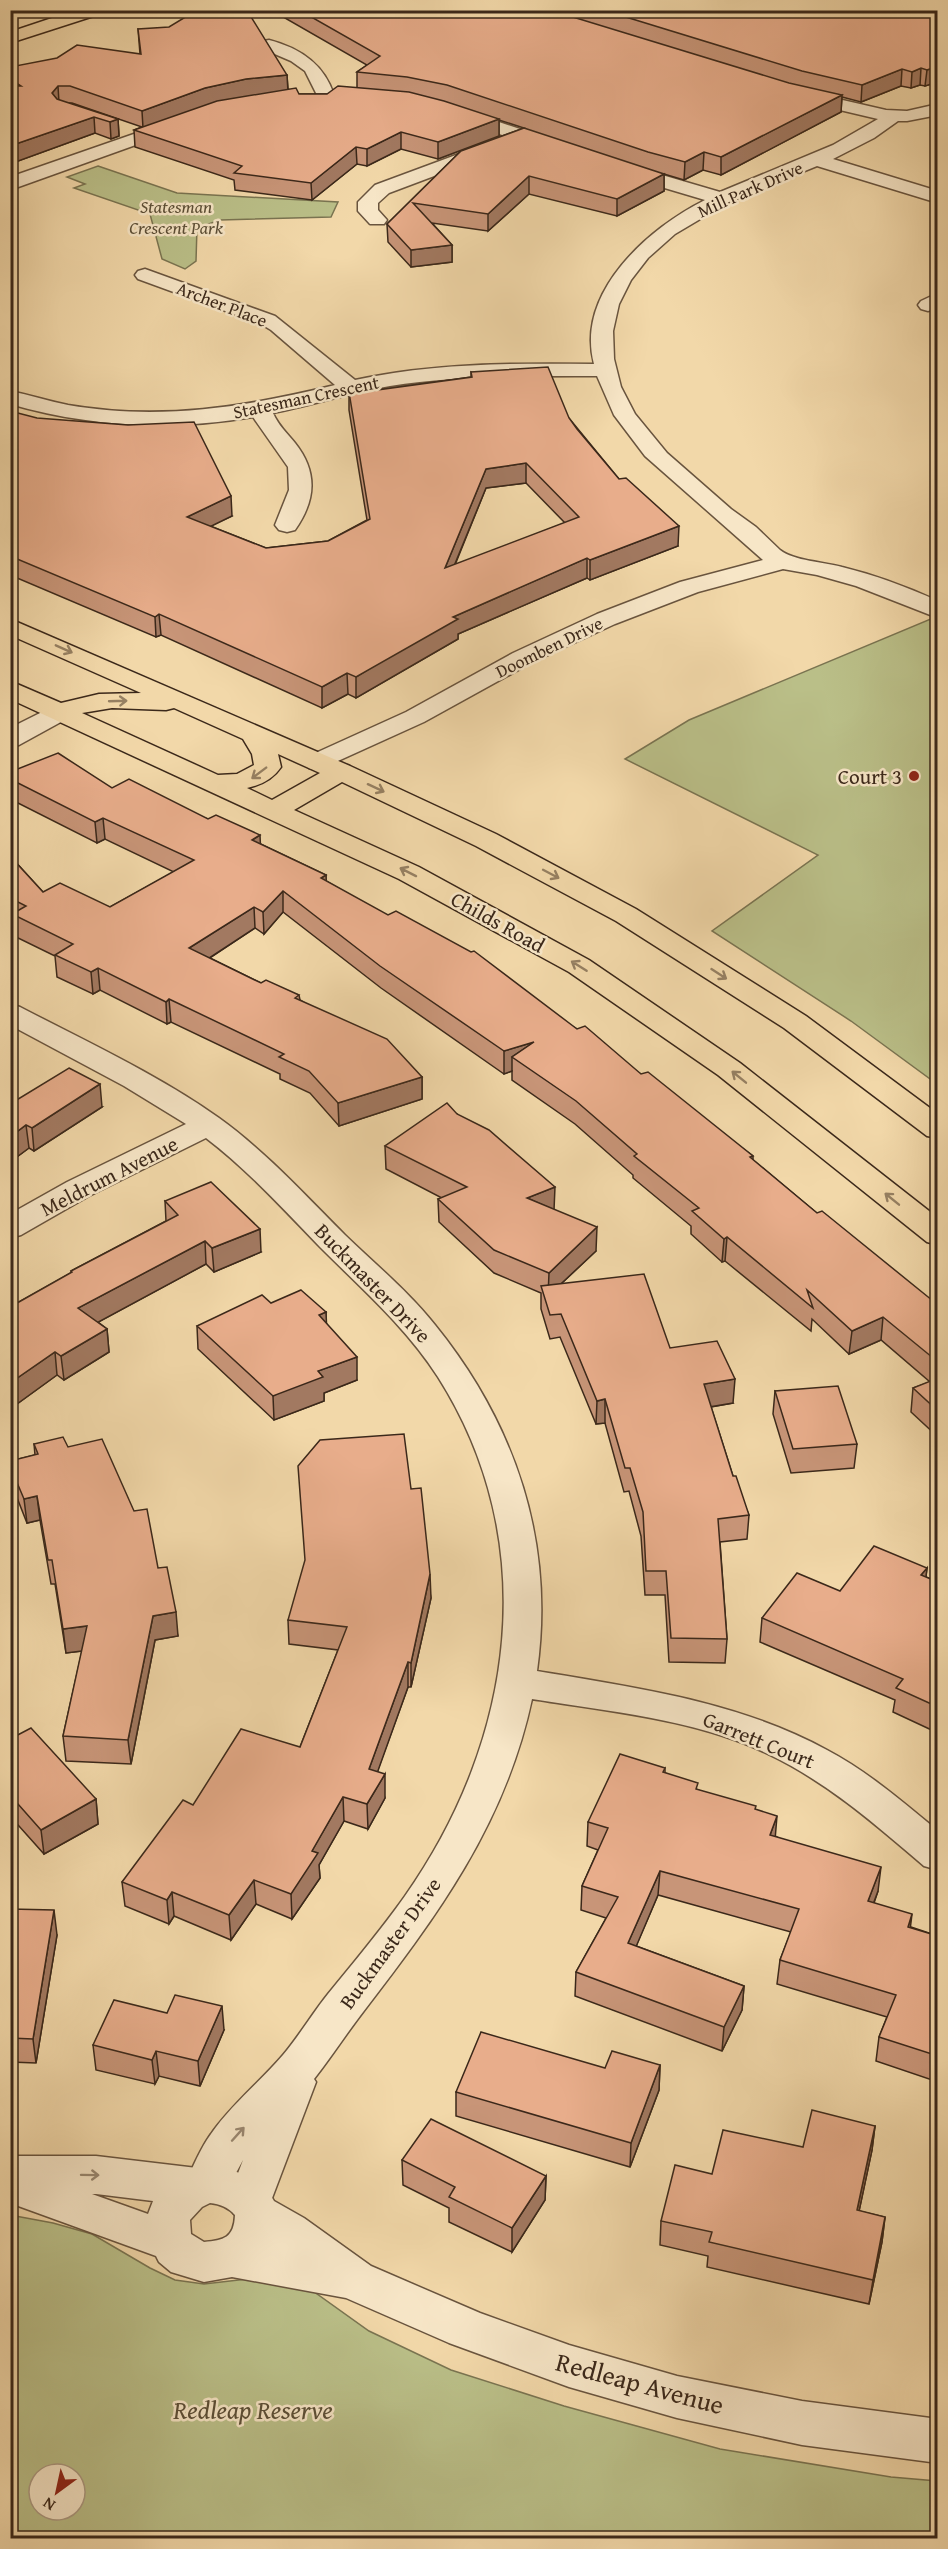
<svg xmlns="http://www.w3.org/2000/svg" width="948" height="2549" viewBox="0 0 948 2549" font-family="'Gentium Book Plus',serif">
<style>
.green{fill:#babf88;stroke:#7a7451;stroke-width:1.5;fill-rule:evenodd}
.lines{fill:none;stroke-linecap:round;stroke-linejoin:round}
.minor-casing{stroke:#69543e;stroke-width:3}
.tertiary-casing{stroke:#69543e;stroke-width:3}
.primary-casing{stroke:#3b281a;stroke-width:3}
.trunk-casing{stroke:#3b281a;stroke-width:3}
.minor{fill:#f7e6c7;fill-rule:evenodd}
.tertiary{fill:#f7e6c7;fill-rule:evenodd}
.primary{fill:#f2d8a9;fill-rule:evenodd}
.trunk{fill:#f2d8a9;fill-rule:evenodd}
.wall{fill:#c89578;stroke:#3b281a;stroke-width:1.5;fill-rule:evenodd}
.shaded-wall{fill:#a27961;stroke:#3b281a;stroke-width:1.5}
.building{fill:#e8ad8b;stroke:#3b281a;stroke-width:1.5;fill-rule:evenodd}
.oneway{stroke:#968062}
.oneway2{stroke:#998770}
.poi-dot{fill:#8f2418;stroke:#f7e6c7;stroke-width:2}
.labels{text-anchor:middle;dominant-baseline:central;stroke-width:5;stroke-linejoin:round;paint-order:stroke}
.far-street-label{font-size:18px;fill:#3b281a;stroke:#f7e6c7}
.far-park-label{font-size:18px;font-style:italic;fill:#5b4e36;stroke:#f7e6c7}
.poi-label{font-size:21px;fill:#3b281a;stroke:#f7e6c7;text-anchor:end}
.street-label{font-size:21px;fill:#3b281a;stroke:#f7e6c7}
.near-street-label{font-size:26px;fill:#3b281a;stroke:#f7e6c7}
.near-park-label{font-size:26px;font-style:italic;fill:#5b4e36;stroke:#f7e6c7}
</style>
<rect width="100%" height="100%" fill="#f2d8a9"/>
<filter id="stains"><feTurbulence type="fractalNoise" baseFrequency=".00333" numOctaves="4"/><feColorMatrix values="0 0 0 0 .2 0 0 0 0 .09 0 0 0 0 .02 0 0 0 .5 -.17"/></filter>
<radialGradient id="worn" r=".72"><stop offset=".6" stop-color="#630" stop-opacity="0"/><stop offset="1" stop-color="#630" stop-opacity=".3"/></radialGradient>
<!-- green -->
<g class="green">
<path d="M 98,166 L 177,193 L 338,202 L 331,217 L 220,220 L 197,228 L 196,261 L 185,269 L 162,259 L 150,214 L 74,188 L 85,184 L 67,177 Z"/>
<path d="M 933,618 L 938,620 L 937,1084 L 851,1021 L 712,931 L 818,855 L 625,759 L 689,720 Z"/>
<path d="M 10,2215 L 53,2223 L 92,2234 L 150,2268 L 175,2280 L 204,2284 L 256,2278 L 310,2289 L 369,2331 L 451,2370 L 564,2406 L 720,2449 L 891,2477 L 937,2481 L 937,2538 L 11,2538 ZM 39,2474 L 75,2474 L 75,2510 L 39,2510 Z"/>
</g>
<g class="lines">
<!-- minor casing -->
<g class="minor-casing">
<g id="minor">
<path d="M 269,40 C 300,48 324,64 334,95 L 331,99 L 319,99 L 305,71 L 291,61 L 263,49 L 260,45 L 263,41 Z"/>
<path d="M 799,90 L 886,110 L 907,111 L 938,104 L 938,115 L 907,121 L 898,121 L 874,138 L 833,159 L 938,191 L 938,203 L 817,166 L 729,202 L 675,234 L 648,258 L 631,280 L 619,304 L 613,331 L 614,359 L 621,387 L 635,414 L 667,453 L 731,509 L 756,527 L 780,550 C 794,561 824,562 842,567 C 875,575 907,587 938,601 L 938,618 L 856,586 L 817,575 L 783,569 L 698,592 L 615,624 L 531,663 L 424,722 L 318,770 L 309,768 L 305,762 L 309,756 L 406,712 L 513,653 L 597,614 L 680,582 L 763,560 L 645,456 L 614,415 L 597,376 C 528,376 458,375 390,386 C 350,393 312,405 273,413 C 278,425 287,433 295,443 C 318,472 316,500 295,530 L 287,532 L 279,530 L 275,525 L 289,490 L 288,467 L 253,417 C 172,431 89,427 10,404 L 10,391 C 30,395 48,401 68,405 C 161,421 245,407 335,385 L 271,330 L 261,324 L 138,279 L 135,275 L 138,271 L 145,269 L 275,316 L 355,380 C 434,363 513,363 594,364 C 575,292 649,228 705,200 L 614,173 L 612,169 L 614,165 L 628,165 L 720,192 L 833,145 L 878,119 L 793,99 L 790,95 L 793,91 Z"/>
<path d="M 457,108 L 562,143 L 564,147 L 562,151 L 548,151 L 451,117 L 448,113 L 451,109 Z"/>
<path d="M 177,119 L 183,120 L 186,124 L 183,128 L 10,190 L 10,177 Z"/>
<path d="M 491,142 L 498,144 L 500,148 L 498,152 L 389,193 L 378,203 L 378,210 L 387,220 L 384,224 L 370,224 L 358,211 L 358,202 L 375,185 Z"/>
<path d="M 938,293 L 938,308 L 928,311 L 921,309 L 918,305 L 921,301 Z"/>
<path d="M 61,704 L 70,707 L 74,712 L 70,717 L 19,745 L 10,747 L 10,728 L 52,707 Z"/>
<path d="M 10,1004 L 20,1007 C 87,1042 157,1074 219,1118 C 265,1151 304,1194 345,1235 C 375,1264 409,1292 435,1325 C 516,1425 555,1543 537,1671 C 637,1688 737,1701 827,1750 C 867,1771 903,1802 938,1831 L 938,1870 L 924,1866 C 875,1824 827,1782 768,1754 C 695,1719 611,1712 532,1699 C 505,1825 437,1916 360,2016 C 344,2037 330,2059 314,2079 L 316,2082 L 266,2214 L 250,2219 L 234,2214 L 228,2200 L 243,2160 L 223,2197 L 207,2203 L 191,2197 L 185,2184 C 193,2167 200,2149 211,2134 C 231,2105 260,2082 283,2055 C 299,2036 312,2014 328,1994 C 354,1962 381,1930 405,1896 C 515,1740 543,1542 438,1377 C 406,1327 361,1288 320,1247 C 283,1209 248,1170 206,1138 L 89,1196 L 21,1235 L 10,1238 L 10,1214 L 67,1182 L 186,1124 L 124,1086 L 10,1025 Z"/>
</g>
</g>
<!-- tertiary casing -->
<g class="tertiary-casing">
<path id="tertiary" d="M 10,2156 L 96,2156 L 197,2168 L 207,2165 L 218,2166 L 255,2178 L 264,2184 L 274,2201 L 304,2218 L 371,2266 L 480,2313 L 569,2345 L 677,2376 L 802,2401 L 938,2419 L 938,2463 L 802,2445 L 677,2418 L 569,2387 L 449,2343 L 346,2298 L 232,2277 L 204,2282 L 171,2272 L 159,2262 L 156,2256 L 10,2203 ZM 92,2194 L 96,2194 L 153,2201 L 148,2214 ZM 210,2203 C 220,2204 228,2207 235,2215 C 234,2238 224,2240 204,2242 L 191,2234 L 190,2220 L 202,2207 Z"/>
</g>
<!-- primary casing -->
<g class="primary-casing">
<path id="primary" d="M 10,619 L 350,766 L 496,834 L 636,909 L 806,1016 L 938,1114 L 938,1138 L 927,1136 L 784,1028 L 616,921 L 476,846 L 342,782 L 294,810 L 419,867 L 589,960 L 740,1063 L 938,1218 L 938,1245 L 927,1242 L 718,1075 L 569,972 L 399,879 L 10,699 L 10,681 L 61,703 L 99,694 L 141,693 L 10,635 ZM 112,708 L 166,710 L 174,708 L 243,739 L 252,754 L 254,765 L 237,774 L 218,775 L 82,713 ZM 278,754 L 320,773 L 272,800 L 247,788 C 261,785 273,779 281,767 Z"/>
</g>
<!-- trunk casing -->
<g class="trunk-casing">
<g id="trunk">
<path d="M 10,10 L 28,10 L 26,14 L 10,19 Z"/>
<path d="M 76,10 L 102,10 L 100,14 L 10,43 L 10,32 Z"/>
</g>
</g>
<!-- minor -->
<use href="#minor" class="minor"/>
<!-- tertiary -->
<use href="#tertiary" class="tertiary"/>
<!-- primary -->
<use href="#primary" class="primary"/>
<!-- trunk -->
<use href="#trunk" class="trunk"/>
</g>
<!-- wall -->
<g class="wall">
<path d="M 271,10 L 938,10 L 938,82 L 925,86 L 920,85 L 911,88 L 901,86 L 861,102 L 842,97 L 841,112 L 721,175 L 703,170 L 684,180 L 664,174 L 664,191 L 617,216 L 529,194 L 488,231 L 432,223 L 452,245 L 452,262 L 411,267 L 388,242 L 387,224 L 461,151 L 524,128 L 499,120 L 499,136 L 438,159 L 401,149 L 367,166 L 357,164 L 312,200 L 235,190 L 234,180 L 135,147 L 134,130 L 142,127 L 72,103 L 69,103 L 118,119 L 119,136 L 111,139 L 95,133 L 10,164 L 10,67 L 140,54 L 138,29 L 287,75 L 288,89 L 299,94 L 327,94 L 357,88 L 357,72 L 367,65 Z"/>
<path d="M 471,372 L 569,418 L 619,479 L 678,546 L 590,580 L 587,578 L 458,634 L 458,639 L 356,698 L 348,694 L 322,708 L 161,635 L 156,637 L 10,575 L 10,411 L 232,516 L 210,526 L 266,548 L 328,541 L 367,520 L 349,410 L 349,392 L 370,391 L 471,377 ZM 526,483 L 565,523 L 455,565 L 486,488 Z"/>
<path d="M 10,772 L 112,788 L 208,819 L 326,875 L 326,881 L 577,1029 L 641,1074 L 753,1156 L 753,1160 L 817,1213 L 938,1305 L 938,1437 L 911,1412 L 913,1388 L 930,1382 L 881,1340 L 849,1354 L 812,1319 L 811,1331 L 725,1261 L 722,1262 L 691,1234 L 691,1226 L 633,1178 L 633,1175 L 575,1124 L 512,1080 L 512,1071 L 504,1074 L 381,988 L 283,912 L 264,934 L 255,928 L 210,958 L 261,983 L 299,995 L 300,1000 L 422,1077 L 422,1099 L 339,1126 L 310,1093 L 280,1079 L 280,1074 L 171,1022 L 167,1024 L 100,990 L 93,994 L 57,977 L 55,956 L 14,936 L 13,920 L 10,919 L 10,856 L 43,892 L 110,907 L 174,872 L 105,839 L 97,843 L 10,799 Z"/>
<path d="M 10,1104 L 102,1107 L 34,1151 L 29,1148 L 10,1162 Z"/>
<path d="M 457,1114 L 596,1251 L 562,1283 L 670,1348 L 733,1403 L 711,1407 L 733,1476 L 749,1515 L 747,1539 L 720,1542 L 727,1639 L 725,1663 L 669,1662 L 665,1595 L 645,1595 L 641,1536 L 629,1491 L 624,1492 L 605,1423 L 596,1424 L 560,1337 L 550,1339 L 541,1309 L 541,1293 L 494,1273 L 439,1222 L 438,1199 L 442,1198 L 386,1169 L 385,1146 Z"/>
<path d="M 165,1201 L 261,1252 L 214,1272 L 206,1264 L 98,1322 L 107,1329 L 109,1352 L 64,1380 L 57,1375 L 10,1409 L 10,1307 L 71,1273 L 71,1271 L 166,1221 Z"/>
<path d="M 271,1303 L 326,1312 L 326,1323 L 357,1380 L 324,1393 L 324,1401 L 274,1420 L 198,1349 L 197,1326 Z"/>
<path d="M 775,1391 L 857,1444 L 854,1468 L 791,1473 L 773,1414 Z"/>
<path d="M 34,1444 L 68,1447 L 158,1568 L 178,1636 L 155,1640 L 131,1764 L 66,1761 L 63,1736 L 82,1651 L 66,1653 L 55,1584 L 51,1584 L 40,1520 L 27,1523 L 12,1485 L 10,1461 L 35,1455 Z"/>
<path d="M 411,1489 L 431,1598 L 411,1687 L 408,1687 L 377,1772 L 385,1798 L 368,1829 L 344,1821 L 319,1865 L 320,1878 L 292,1919 L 256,1904 L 231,1940 L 174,1916 L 169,1924 L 125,1906 L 122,1882 L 193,1805 L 300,1747 L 338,1650 L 289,1644 L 288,1620 Z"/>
<path d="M 927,1568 L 926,1577 L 938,1582 L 938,1733 L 893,1712 L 895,1700 L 760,1642 L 762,1618 Z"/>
<path d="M 10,1739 L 96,1799 L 98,1824 L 44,1854 L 10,1816 Z"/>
<path d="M 665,1768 L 665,1773 L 698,1790 L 756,1810 L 775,1836 L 878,1891 L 874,1903 L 911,1927 L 938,1936 L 938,2082 L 876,2061 L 879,2037 L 887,2017 L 777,1984 L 780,1960 L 791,1932 L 658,1895 L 636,1946 L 744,1986 L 742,2010 L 722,2051 L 575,1996 L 576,1972 L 606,1918 L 581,1910 L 582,1886 L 598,1850 L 587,1846 L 588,1822 Z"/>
<path d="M 10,1909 L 57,1935 L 36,2063 L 10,2062 Z"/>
<path d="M 224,2030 L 200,2086 L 159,2076 L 155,2084 L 96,2070 L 93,2045 Z"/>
<path d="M 660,2065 L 659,2090 L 630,2167 L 456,2116 L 456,2092 L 605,2068 Z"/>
<path d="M 875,2126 L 872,2150 L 859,2211 L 885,2217 L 882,2242 L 869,2304 L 707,2267 L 708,2256 L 660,2245 L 661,2221 L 712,2174 Z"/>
<path d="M 402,2160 L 546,2176 L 545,2200 L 512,2252 L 449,2222 L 449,2208 L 403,2185 Z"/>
</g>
<!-- shaded-wall -->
<g class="shaded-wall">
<path d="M 938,66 L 938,82 L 925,86 L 927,70 Z"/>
<path d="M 921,68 L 920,85 L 911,88 L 912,72 Z"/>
<path d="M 902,69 L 901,86 L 861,102 L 862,85 Z"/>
<path d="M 287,75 L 288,92 L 143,128 L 142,111 L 205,88 L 246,79 Z"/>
<path d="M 58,86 L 59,103 L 52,93 Z"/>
<path d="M 842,95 L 841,112 L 721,175 L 721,157 Z"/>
<path d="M 94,117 L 95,133 L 10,164 L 10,146 Z"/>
<path d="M 118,119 L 119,136 L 111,139 L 110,122 Z"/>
<path d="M 499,119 L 499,136 L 438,159 L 438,142 Z"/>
<path d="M 401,132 L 401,149 L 367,166 L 367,149 Z"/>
<path d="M 356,147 L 357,164 L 312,200 L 311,183 Z"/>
<path d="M 704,152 L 703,170 L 684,180 L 685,162 Z"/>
<path d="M 664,174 L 664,191 L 617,216 L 617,199 Z"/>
<path d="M 529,176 L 529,194 L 488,231 L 488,214 Z"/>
<path d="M 452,245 L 452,262 L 411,267 L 411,250 Z"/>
<path d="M 526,463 L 526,483 L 486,488 L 445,588 L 445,568 L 486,469 Z"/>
<path d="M 231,496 L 232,516 L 189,537 L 187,517 Z"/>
<path d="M 679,526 L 678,546 L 590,580 L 590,560 Z"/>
<path d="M 587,558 L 587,578 L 458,634 L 458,639 L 356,698 L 356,677 L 453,617 Z"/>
<path d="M 159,614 L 161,635 L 156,637 L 155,617 Z"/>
<path d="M 347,673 L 348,694 L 322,708 L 322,687 Z"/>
<path d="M 103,818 L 105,839 L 97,843 L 95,822 Z"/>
<path d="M 260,835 L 261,857 L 252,840 Z"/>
<path d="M 326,875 L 327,897 L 321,878 Z"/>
<path d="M 283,891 L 283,912 L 264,934 L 263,912 Z"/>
<path d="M 254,907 L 255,928 L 191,970 L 189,948 Z"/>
<path d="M 98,968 L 100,990 L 93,994 L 91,972 Z"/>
<path d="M 169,999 L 171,1022 L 167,1024 L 166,1002 Z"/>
<path d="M 534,1042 L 512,1057 L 512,1071 L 504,1074 L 504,1051 Z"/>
<path d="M 422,1077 L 422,1099 L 339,1126 L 338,1103 Z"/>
<path d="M 100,1084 L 102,1107 L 34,1151 L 32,1128 Z"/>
<path d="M 26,1125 L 29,1148 L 10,1162 L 10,1137 Z"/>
<path d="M 555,1187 L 554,1210 L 527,1198 Z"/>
<path d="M 597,1227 L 596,1251 L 548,1296 L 549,1273 Z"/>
<path d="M 260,1229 L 261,1252 L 214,1272 L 212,1248 Z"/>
<path d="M 727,1237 L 725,1261 L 722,1262 L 724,1239 Z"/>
<path d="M 205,1241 L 206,1264 L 80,1332 L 78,1308 Z"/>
<path d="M 326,1312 L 327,1335 L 319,1315 Z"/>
<path d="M 883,1317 L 881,1340 L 849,1354 L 852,1331 Z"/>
<path d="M 107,1329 L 109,1352 L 64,1380 L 61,1356 Z"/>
<path d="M 55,1352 L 57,1375 L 10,1409 L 10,1383 Z"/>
<path d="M 357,1357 L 357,1380 L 324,1393 L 324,1401 L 274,1420 L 273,1396 L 318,1371 Z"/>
<path d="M 735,1379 L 733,1403 L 703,1408 L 704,1384 Z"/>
<path d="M 605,1399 L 605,1423 L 596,1424 L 597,1401 Z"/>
<path d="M 37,1496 L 40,1520 L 27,1523 L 24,1499 Z"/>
<path d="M 927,1568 L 924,1592 L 921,1575 Z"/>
<path d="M 430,1574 L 431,1598 L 411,1687 L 411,1663 Z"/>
<path d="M 176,1612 L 178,1636 L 155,1640 L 131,1764 L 128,1740 L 153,1616 Z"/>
<path d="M 87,1626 L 90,1650 L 66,1653 L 63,1629 Z"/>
<path d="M 408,1662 L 408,1687 L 370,1793 L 369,1769 Z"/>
<path d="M 385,1774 L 385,1798 L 368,1829 L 367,1804 Z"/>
<path d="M 343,1797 L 344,1821 L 319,1865 L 320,1878 L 292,1919 L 291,1894 L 312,1851 Z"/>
<path d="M 96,1799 L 98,1824 L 44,1854 L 41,1830 Z"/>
<path d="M 777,1816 L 775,1840 L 770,1835 Z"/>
<path d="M 881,1867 L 878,1891 L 865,1926 L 868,1901 Z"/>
<path d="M 660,1871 L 658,1895 L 627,1968 L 628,1943 Z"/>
<path d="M 254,1880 L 256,1904 L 231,1940 L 229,1915 Z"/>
<path d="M 172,1892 L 174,1916 L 169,1924 L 167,1900 Z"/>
<path d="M 54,1910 L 57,1935 L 36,2063 L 33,2039 Z"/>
<path d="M 912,1914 L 909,1939 L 908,1927 Z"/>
<path d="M 744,1986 L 742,2010 L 722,2051 L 724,2027 Z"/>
<path d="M 222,2006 L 224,2030 L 200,2086 L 198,2061 Z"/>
<path d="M 156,2051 L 159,2076 L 155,2084 L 152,2060 Z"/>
<path d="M 660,2065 L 659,2090 L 630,2167 L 631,2143 Z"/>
<path d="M 875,2126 L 872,2150 L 854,2235 L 857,2210 Z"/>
<path d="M 546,2176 L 545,2200 L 512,2252 L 512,2228 Z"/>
<path d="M 885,2217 L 882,2242 L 869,2304 L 873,2280 Z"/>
</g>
<!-- building -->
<g class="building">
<path d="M 197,10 L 240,10 L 248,12 L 287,75 L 246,79 L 205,88 L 142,111 L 70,86 L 58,86 L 52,93 L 57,99 L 118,119 L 110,122 L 94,117 L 10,146 L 10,86 L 21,86 L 10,79 L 10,67 L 57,58 L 77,45 L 141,54 L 138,29 L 169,27 Z"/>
<path d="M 299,10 L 550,10 L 789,83 L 842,95 L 721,157 L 704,152 L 685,162 L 648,152 L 447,85 L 407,77 L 357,72 L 380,56 Z"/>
<path d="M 603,10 L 938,10 L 938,66 L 927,70 L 921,68 L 912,72 L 902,69 L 862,85 L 802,71 Z"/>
<path d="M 338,86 L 409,92 L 444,101 L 499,119 L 438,142 L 401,132 L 367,149 L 356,147 L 311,183 L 234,173 L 242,166 L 134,130 L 217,101 L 296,88 L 299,94 L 327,94 Z"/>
<path d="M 524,128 L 664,174 L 617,199 L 529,176 L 488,214 L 413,203 L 452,245 L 411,250 L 387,224 L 461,151 Z"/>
<path d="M 548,367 L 569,418 L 577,429 L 619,479 L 626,478 L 679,526 L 590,560 L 587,558 L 453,617 L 458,619 L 356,677 L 347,673 L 322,687 L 159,614 L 155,617 L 10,556 L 10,411 L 37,418 L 128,425 L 194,422 L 231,496 L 187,517 L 266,548 L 328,541 L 370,519 L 349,392 L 370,391 L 472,377 L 471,372 ZM 526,463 L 579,517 L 445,568 L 486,469 Z"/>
<path d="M 58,753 L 112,788 L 129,779 L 208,819 L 216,815 L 260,835 L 252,840 L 326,875 L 321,878 L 388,915 L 396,911 L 471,952 L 474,951 L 577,1029 L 585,1026 L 641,1074 L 648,1072 L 753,1156 L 750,1157 L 817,1213 L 822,1211 L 938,1305 L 938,1362 L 883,1317 L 852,1331 L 807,1290 L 813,1308 L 727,1237 L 724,1239 L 692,1211 L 699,1208 L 634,1156 L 637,1154 L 576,1101 L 512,1057 L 534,1042 L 504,1051 L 380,966 L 283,891 L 263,912 L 254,907 L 189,948 L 261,983 L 266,980 L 299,995 L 295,998 L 387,1039 L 422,1077 L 338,1103 L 309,1071 L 279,1057 L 284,1054 L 169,999 L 166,1002 L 98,968 L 91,972 L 55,955 L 73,944 L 12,914 L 26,906 L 10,898 L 10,856 L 43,892 L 60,883 L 110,907 L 194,860 L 103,818 L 95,822 L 10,779 L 10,772 Z"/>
<path d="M 69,1068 L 100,1084 L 32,1128 L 26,1125 L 10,1137 L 10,1104 Z"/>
<path d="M 447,1103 L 457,1114 L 489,1130 L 555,1187 L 527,1198 L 597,1227 L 549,1273 L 494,1250 L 438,1199 L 467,1187 L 385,1146 Z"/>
<path d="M 211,1182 L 260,1229 L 212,1248 L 205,1241 L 78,1308 L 107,1329 L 61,1356 L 55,1352 L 10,1383 L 10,1320 L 17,1315 L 10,1310 L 10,1307 L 72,1272 L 71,1271 L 178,1215 L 165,1201 Z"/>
<path d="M 644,1274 L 670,1348 L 717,1341 L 735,1379 L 704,1384 L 733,1476 L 736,1476 L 749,1515 L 718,1519 L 727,1639 L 671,1638 L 666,1571 L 646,1571 L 643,1512 L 630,1468 L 625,1468 L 605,1399 L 597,1401 L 561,1314 L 550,1315 L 541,1286 Z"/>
<path d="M 301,1290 L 326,1312 L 319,1315 L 357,1357 L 318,1371 L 323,1377 L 273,1396 L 197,1326 L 262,1295 L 271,1303 Z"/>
<path d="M 938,1378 L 938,1411 L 913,1388 Z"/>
<path d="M 838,1386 L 857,1444 L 793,1449 L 775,1391 Z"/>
<path d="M 404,1434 L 411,1489 L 421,1488 L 430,1574 L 411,1663 L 408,1662 L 369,1769 L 385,1774 L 367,1804 L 343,1797 L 312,1851 L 318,1853 L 291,1894 L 254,1880 L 229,1915 L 172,1892 L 167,1900 L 122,1882 L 183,1800 L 193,1805 L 241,1729 L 300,1747 L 347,1627 L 288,1620 L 305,1560 L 298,1466 L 320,1440 Z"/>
<path d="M 63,1437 L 68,1447 L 102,1439 L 134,1511 L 147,1509 L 158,1568 L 167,1567 L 176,1612 L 153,1616 L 128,1740 L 63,1736 L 87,1626 L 63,1629 L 52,1560 L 48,1560 L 37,1496 L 24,1499 L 10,1466 L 10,1461 L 38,1454 L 34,1444 Z"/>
<path d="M 874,1546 L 927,1568 L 921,1575 L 938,1582 L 938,1707 L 896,1688 L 903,1679 L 762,1618 L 797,1573 L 840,1591 Z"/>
<path d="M 31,1728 L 96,1799 L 41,1830 L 10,1795 L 10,1739 Z"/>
<path d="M 620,1754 L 665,1768 L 663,1772 L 698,1783 L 696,1789 L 756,1806 L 755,1809 L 777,1816 L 770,1835 L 881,1867 L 868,1901 L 912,1914 L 908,1927 L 938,1936 L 938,2056 L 879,2037 L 896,1995 L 780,1960 L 799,1909 L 660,1871 L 628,1943 L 744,1986 L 724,2027 L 576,1972 L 618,1897 L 582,1886 L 608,1828 L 588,1822 Z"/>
<path d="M 10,1909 L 54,1910 L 33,2039 L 10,2038 Z"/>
<path d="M 175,1995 L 222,2006 L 198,2061 L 156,2051 L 152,2060 L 93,2045 L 114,2000 L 167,2013 Z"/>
<path d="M 481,2032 L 605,2068 L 612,2051 L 660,2065 L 631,2143 L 456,2092 Z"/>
<path d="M 812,2110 L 875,2126 L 857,2210 L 885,2217 L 873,2280 L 709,2242 L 712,2232 L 661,2221 L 675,2165 L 712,2174 L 723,2130 L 803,2147 Z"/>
<path d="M 431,2119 L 546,2176 L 512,2228 L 449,2197 L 455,2187 L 402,2160 Z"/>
</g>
<!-- one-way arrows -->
<defs><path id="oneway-shaft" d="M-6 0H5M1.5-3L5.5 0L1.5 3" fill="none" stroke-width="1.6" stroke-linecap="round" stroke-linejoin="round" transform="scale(1.5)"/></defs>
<g class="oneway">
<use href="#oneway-shaft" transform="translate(64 649) rotate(24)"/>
<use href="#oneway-shaft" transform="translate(118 701) rotate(-2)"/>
<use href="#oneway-shaft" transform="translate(259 773) rotate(143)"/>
<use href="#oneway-shaft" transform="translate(376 788) rotate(25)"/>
<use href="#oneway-shaft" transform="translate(408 872) rotate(-153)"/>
<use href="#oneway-shaft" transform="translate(551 874) rotate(28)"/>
<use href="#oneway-shaft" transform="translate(579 966) rotate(-148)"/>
<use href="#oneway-shaft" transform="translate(719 974) rotate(33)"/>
<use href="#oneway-shaft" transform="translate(739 1077) rotate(-141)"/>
<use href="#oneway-shaft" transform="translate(892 1199) rotate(-141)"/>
</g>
<g class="oneway2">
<use href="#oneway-shaft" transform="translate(238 2134) rotate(-48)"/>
<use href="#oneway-shaft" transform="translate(90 2175) rotate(1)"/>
</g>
<!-- markers -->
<circle class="poi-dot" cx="914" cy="776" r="6"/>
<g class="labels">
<!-- far-street labels -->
<g class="far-street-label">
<text transform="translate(750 189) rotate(-24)">Mill Park Drive</text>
<text transform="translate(222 304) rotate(21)">Archer Place</text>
<text transform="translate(306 397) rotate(-12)">Statesman Crescent</text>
<text transform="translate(549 647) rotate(-26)">Doomben Drive</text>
</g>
<!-- far-park labels -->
<g class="far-park-label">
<text x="176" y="206">Statesman<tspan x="176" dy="21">Crescent Park</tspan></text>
</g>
<!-- poi labels -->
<g class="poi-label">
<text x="902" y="776">Court 3</text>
</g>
<!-- street labels -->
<g class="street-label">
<text transform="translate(498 922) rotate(29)">Childs Road</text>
<text transform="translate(109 1176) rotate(-27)">Meldrum Avenue</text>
<text transform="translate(373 1283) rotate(46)">Buckmaster Drive</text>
<text transform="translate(759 1740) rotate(22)">Garrett Court</text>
<text transform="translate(390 1943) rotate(-54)">Buckmaster Drive</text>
</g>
<!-- near-street labels -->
<g class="near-street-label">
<text transform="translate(640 2383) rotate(15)">Redleap Avenue</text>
</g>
<!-- near-park labels -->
<g class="near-park-label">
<text x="253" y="2409">Redleap Reserve</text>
</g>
</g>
<!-- margin -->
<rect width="948" height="2549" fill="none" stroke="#f2d8a9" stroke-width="36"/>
<rect x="12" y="12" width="924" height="2525" fill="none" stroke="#3b281a" stroke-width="3"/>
<rect x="18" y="18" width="912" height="2513" fill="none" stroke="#3b281a" stroke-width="1.5"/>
<!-- north arrow -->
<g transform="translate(57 2492) rotate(213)"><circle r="28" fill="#f7e6c7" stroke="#ac9a82" stroke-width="1.5"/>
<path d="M0-4.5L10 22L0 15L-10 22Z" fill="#8f2418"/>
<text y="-9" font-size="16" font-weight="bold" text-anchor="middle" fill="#3b281a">N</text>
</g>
<rect width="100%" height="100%" filter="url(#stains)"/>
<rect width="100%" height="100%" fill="url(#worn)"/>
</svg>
